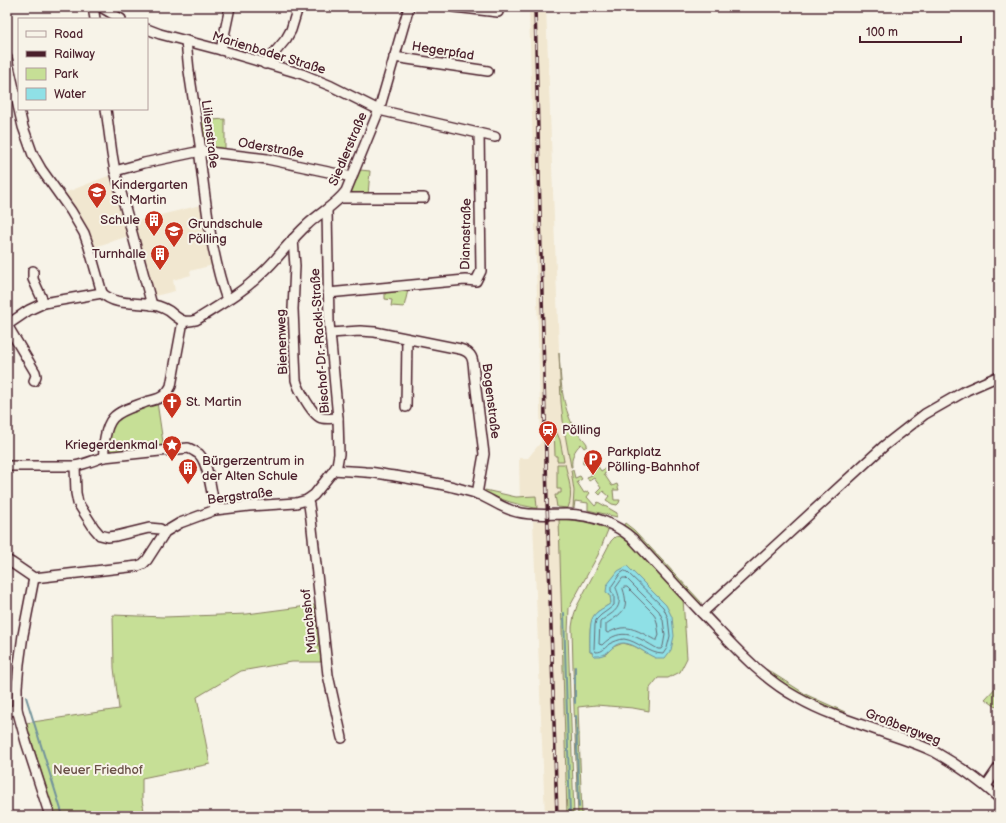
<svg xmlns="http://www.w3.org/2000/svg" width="1006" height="823" viewBox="0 0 1006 823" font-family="'Balsamiq Sans',sans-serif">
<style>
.built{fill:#f1e7d0}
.green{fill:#c6df96;stroke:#887f60;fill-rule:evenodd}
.water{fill:#8fe0e6;stroke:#73939b}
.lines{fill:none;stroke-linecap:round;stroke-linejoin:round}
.shore{stroke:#666c76;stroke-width:1}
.stream{stroke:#73939b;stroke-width:2}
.minor-casing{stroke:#4a1f2b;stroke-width:12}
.minor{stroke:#f7f3e8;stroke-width:9}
.rail-casing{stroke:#4a1f2b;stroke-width:3.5}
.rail{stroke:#f7f3e8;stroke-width:2;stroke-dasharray:6;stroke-linecap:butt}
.labels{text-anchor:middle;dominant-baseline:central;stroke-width:4;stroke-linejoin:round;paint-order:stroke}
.street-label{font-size:13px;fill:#4a1f2b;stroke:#f7f3e8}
.poi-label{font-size:13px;fill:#4a1f2b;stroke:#f7f3e8;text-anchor:start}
.park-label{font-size:13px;fill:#694f46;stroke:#f7f3e8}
</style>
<rect width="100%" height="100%" fill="#f7f3e8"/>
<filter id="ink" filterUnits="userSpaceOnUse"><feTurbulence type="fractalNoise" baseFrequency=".025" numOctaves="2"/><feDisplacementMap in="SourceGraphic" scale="8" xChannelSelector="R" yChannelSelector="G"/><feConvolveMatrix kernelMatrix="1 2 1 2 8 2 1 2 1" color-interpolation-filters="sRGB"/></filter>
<g filter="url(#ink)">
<!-- built -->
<g class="built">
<path d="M 529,7 L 546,7 L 561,402 L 564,429 L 573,481 L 574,491 L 573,508 L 557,507 L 535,508 L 520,506 L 519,458 L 528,458 L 541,442 Z"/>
<path d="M 108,176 L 111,176 L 112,179 L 129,236 L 91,248 L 64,194 L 67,192 Z"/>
<path d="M 201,205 L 213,265 L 190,271 L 191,275 L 173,280 L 175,291 L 151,297 L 132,222 Z"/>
<path d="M 559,519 L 567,816 L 545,816 L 533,521 Z"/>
</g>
<!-- green -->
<g class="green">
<path d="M 225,119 L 225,150 L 204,149 L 199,121 Z"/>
<path d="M 360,170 L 370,171 L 368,195 L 353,194 L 351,192 Z"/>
<path d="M 385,290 L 408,290 L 404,307 L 391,306 L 392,300 L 385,299 Z"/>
<path d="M 559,353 C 561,382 561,403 575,430 C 579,435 584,439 587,444 L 587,446 L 584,448 L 581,444 C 574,450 571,458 572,467 L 571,467 L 564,429 L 561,402 Z"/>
<path d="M 157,402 L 164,449 L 110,452 C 110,446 109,440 110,434 C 115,412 139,409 157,402 Z"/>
<path d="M 554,426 L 560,440 L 564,461 L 557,461 L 557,456 L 555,456 Z"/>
<path d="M 592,451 L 597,456 L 593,459 L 601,471 L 606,468 L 608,471 L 604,474 L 612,486 L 617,484 L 619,490 L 613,490 L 614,500 L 620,500 L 619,503 L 617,505 L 612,504 L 606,500 L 609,496 L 603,491 L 600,495 L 597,492 L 601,488 L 594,478 L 589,481 L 587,477 L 592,475 L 588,463 L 583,464 C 582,458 585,452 592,451 Z"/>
<path d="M 557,464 L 565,464 C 568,477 574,494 568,508 L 557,507 L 555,495 L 558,495 L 558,493 L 561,493 L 561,489 L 557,489 Z"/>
<path d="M 571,470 L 573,470 L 575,478 L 580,476 L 582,479 L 577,482 L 584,493 L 588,491 L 590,493 L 587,497 L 595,506 L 598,502 L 617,513 L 617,517 L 588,510 L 588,503 L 575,501 L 574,508 L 573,508 L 574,491 Z"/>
<path d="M 485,490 L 516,497 L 536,496 L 537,508 L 535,508 C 518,505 502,500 485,493 Z"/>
<path d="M 559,519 C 576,520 593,522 608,530 L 598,555 L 569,608 L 568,633 L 574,816 L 567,816 Z"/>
<path d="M 625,523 L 634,530 L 701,602 L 701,605 L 698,605 L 625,527 L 624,525 Z"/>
<path d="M 620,536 L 631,544 L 683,599 L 687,658 L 680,672 L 668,678 L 658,678 L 650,688 L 649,711 L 633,708 L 596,705 L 578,707 L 582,816 L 578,816 L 574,707 L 572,627 L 574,615 L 577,606 L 611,541 L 615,537 ZM 610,595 L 656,658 L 634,646 L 623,643 L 613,647 L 606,654 L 594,656 L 591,652 L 590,652 C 590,640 588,620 597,612 C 602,609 607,606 611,603 Z"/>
<path d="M 315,605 L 321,662 L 292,662 L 241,671 L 197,697 L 210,764 L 142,778 L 142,800 L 145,816 L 55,816 L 26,723 L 119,709 L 114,668 L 113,615 L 164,617 L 247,614 Z"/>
<path d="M 766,669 L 807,695 L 845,712 L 845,716 L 803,698 L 764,672 Z"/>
<path d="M 999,684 L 999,709 L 985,699 Z"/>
</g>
<!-- water -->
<path class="water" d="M 627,566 L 666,605 L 672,617 L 674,636 L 671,650 L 665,658 C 662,658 658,658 656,658 C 645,654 636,644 624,643 C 611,642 610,658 594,656 L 592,652 L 590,652 C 590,644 589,622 593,617 C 597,610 605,608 611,603 L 610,595 L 606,592 L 607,585 L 618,571 Z"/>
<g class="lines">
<!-- shore -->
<g class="shore">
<path d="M 625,571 L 627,572 L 663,607 L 668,618 L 670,636 L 667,648 L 663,654 C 649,654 638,641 624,639 C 620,639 613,642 609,644 C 605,648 603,652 596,652 L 594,649 L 595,625 L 596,620 L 601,615 L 608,610 L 614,605 L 614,595 L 611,591 L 611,587 L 620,574 Z"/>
<path d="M 623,578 L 626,578 L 659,611 L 663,620 L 665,635 L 663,646 L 661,649 L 658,649 C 637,637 622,625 602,645 L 599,644 L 600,622 C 604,618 607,617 611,614 C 621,607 621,599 616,588 Z"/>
<path d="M 624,587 L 627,587 L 654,614 L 657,622 L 659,635 L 657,640 L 655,640 C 645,635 633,626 621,628 C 616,629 612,631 608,633 L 606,632 L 606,624 C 622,613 630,610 623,589 Z"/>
</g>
<!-- stream -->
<g class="stream">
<path d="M 564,613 L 570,816"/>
<path d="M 7,691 L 9,691"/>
<path d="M 26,697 L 63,816"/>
<path d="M 575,703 L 575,667"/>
<path d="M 576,716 L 579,807"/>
</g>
<!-- minor casing -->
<g class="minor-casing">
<g id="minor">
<path d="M 93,7 L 95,19"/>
<path d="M 101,7 L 121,19"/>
<path d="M 454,7 L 498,12"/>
<path d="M 147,29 L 160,34 L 221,50 L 302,74 L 331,86 L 379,110 L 495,137"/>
<path d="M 186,41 L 189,71 L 201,151 L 200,157 C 206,205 211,254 227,300"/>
<path d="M 221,50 L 230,7"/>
<path d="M 394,57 L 488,71"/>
<path d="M 7,58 L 23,127 L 33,155 L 41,169 L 71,211 L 84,233 L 89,247 L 102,293"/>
<path d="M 265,64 L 286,39 L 291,30 L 298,7"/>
<path d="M 106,109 L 112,154 L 115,171 L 152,305"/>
<path d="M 115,171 L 144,163 L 201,151 L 267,159 L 352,177"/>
<path d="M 341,198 L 424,198"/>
<path d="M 293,239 L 295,266 L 293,309 L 296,380 C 298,388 313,417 322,418 C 327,419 333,418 338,418"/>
<path d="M 33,271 L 33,279 L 44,303"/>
<path d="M 328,293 L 465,280 L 476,281 L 481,271 L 479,133"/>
<path d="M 330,333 L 360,331 L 375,332 L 460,349 C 474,353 473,361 474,373 L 484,454 L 477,494"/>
<path d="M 34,381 L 36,376 L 35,372 L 7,325 L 29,310 L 44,303 L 102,293 C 116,307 139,301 158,306 C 161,307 166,309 169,311 C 173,314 179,320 184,321 C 188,322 192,321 196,320 C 218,306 242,293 261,274 C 278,259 290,240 307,225 C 319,213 335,206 346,191 L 379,110 L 409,7"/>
<path d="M 406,407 L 407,339"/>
<path d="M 104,457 C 103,447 105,427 113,418 C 120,410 136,406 146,402 C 158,399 165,398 171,386 L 183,321"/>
<path d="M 7,466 L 75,466 C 86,464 94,460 104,457 L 188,448 C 191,449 196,452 199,454 C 209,464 212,496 215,510"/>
<path d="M 75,466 L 76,493 L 78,503 L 94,528 L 100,535 L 108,537 L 116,536 L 149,528 L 160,529 L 165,532"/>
<path d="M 334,470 C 345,471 355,471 365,472 C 375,472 385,475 395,476 C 417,480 440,483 461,489 C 467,491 473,492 478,494 C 492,500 503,509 517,512 C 533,516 550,514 566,514 C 591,515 614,522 633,539 C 656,564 678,588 701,612 C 731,643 759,677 798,698 C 826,714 857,723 888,734 C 903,739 921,745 935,752 C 958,765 980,781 999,798"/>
<path d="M 307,500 L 309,505 L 311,519 L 328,675 L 342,738"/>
<path d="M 7,560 L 12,563 L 34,578 L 138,566 L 143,564 L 147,560 L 165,532 L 180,523 L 215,510 L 249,506 L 296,503 L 307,500 L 314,495 L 334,470 L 337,465 L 339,454 L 338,418 L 329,322 L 327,210"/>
<path d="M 34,578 L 23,635 L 19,664 L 17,687 L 17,709 L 26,742 L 50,816"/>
<path d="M 702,613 L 884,446 L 925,414 L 967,390 L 999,376"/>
<path d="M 7,712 L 17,709"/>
<path d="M 986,786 L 999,767"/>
</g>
</g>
<!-- minor -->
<use href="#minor" class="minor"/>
<!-- rail casing -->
<g class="rail-casing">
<path id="rail" d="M 535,7 L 547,500 L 557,816"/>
</g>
<!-- rail -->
<use href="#rail" class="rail"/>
</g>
</g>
<!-- icons -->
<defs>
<g id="school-pin" transform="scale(1)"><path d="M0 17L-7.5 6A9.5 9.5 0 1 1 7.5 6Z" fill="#c8321e" stroke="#f7f3e8"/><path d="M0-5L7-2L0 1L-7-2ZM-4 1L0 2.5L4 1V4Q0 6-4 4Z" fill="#fff"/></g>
<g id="building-pin" transform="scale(1)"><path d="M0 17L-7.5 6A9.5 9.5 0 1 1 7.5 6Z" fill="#c8321e" stroke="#f7f3e8"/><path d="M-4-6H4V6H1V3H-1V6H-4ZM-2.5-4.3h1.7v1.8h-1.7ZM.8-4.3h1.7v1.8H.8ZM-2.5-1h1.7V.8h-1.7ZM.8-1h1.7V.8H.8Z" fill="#fff"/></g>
<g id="church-pin" transform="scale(1)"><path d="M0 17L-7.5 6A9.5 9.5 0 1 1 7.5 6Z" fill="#c8321e" stroke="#f7f3e8"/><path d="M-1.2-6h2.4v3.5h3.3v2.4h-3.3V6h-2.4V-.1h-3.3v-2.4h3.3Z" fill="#fff"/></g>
<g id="station-pin" transform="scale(1)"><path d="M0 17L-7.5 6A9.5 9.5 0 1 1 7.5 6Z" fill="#c8321e" stroke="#f7f3e8"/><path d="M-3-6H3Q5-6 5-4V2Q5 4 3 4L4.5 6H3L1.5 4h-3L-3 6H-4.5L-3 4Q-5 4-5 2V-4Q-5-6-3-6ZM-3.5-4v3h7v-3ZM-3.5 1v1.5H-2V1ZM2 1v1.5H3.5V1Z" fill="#fff"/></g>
<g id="sight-pin" transform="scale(1)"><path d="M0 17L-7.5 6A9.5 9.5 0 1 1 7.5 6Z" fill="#c8321e" stroke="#f7f3e8"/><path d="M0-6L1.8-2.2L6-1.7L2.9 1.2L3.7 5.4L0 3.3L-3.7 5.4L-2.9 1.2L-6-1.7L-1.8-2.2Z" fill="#fff"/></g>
<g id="parking-pin" transform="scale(1)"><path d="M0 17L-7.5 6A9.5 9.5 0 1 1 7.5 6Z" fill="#c8321e" stroke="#f7f3e8"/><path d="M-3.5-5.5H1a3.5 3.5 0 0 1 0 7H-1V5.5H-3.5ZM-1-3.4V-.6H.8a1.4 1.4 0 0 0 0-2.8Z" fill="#fff"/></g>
</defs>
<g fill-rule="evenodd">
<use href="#school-pin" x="97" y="192"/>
<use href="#building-pin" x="154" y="220"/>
<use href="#school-pin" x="174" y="231"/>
<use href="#building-pin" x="160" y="254"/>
<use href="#church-pin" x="172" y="402"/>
<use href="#station-pin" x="548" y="430"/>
<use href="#sight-pin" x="172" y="445"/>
<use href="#parking-pin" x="593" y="459"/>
<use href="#building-pin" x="188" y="468"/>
</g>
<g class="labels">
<!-- street labels -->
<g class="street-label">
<text transform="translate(443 51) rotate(9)">Hegerpfad</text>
<text transform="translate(269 53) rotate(17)">Marienbader Straße</text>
<text transform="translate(210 134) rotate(83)">Lilienstraße</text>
<text transform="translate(271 148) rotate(10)">Oderstraße</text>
<text transform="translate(348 149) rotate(-67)">Siedlerstraße</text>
<text transform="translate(466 234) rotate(-89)">Dianastraße</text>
<text transform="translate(320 341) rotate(-94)">Bischof-Dr.-Rackl-Straße</text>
<text transform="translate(282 342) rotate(-92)">Bienenweg</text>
<text transform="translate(491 401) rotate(83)">Bogenstraße</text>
<text transform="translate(240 496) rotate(-7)">Bergstraße</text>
<text transform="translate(309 621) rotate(-96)">Münchshof</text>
<text transform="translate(903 727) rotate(21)">Großbergweg</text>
</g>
<!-- poi labels -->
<g class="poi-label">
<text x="111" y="185">Kindergarten<tspan x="111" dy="15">St. Martin</tspan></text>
<text x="140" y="220" text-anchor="end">Schule</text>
<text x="188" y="224">Grundschule<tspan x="188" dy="15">Pölling</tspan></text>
<text x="146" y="254" text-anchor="end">Turnhalle</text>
<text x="186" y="402">St. Martin</text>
<text x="562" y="430">Pölling</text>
<text x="158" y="445" text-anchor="end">Kriegerdenkmal</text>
<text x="607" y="452">Parkplatz<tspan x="607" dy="15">Pölling-Bahnhof</tspan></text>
<text x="202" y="461">Bürgerzentrum in<tspan x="202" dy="15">der Alten Schule</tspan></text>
</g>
<!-- park labels -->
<g class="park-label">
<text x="98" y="770">Neuer Friedhof</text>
</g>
</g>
<!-- margin -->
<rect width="1006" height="823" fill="none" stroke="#f7f3e8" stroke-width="24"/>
<rect x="12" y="12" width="982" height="799" fill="none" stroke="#4a1f2b" stroke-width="1.5" filter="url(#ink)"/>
<!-- legend -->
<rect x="18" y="18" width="130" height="92" fill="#f7f3e8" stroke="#b29e9c"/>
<rect x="26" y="31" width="20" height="6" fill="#f7f3e8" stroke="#b29e9c"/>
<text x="54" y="38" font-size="12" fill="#4a1f2b">Road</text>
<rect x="26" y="51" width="20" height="6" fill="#4a1f2b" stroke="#b29e9c"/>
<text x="54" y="58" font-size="12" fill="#4a1f2b">Railway</text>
<rect x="26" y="68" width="20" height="12" fill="#c6df96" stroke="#b29e9c"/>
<text x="54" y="78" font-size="12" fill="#4a1f2b">Park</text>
<rect x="26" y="88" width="20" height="12" fill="#8fe0e6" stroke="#b29e9c"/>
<text x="54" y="98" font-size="12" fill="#4a1f2b">Water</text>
<!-- scale -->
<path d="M860 36v6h101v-6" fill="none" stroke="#4a1f2b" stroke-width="2"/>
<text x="866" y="36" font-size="12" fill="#4a1f2b" stroke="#f7f3e8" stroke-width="3" paint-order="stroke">100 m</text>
</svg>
